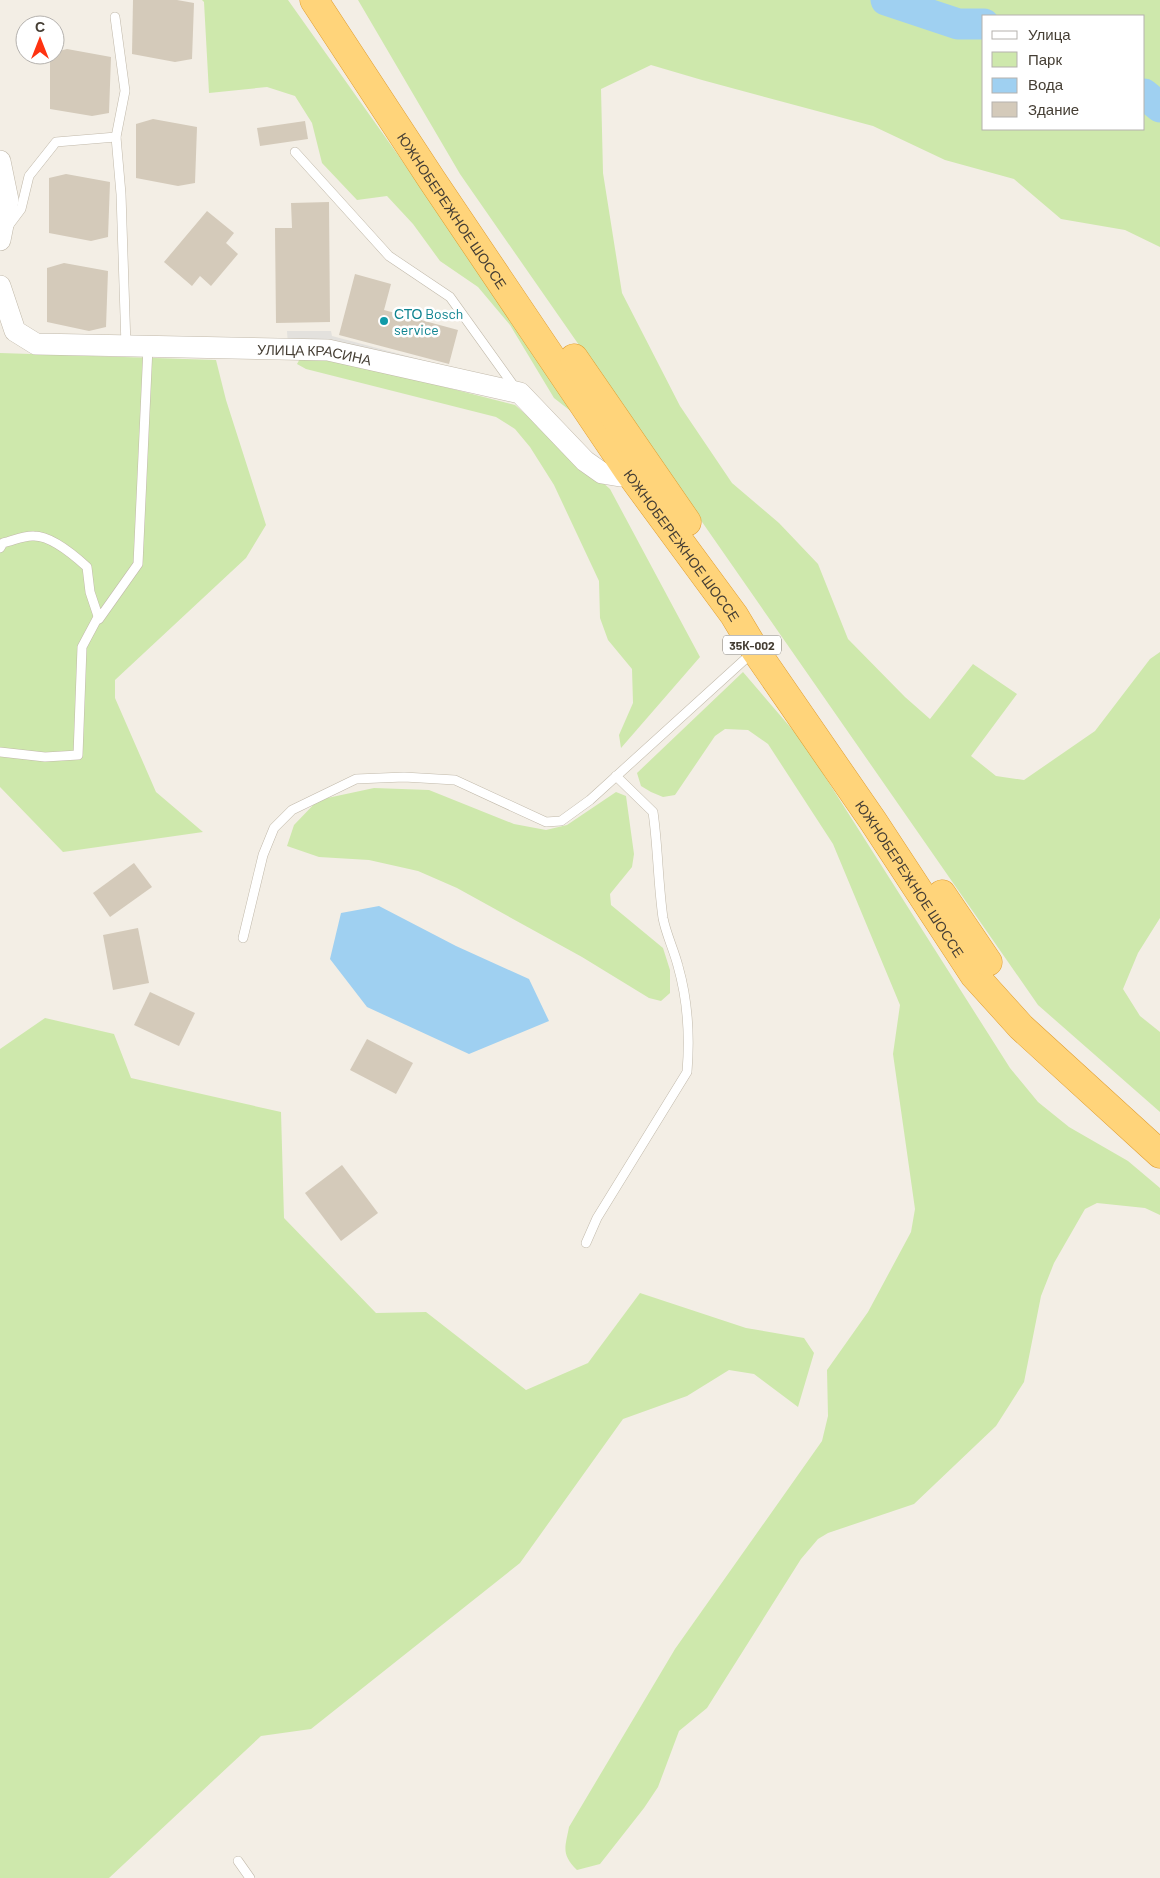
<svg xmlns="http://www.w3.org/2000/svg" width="1160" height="1878" viewBox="0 0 1160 1878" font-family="Barlow,sans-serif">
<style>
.green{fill:#cee8ac;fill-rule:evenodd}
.parking{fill:#e3e1dd}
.water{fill:#9fd0f1}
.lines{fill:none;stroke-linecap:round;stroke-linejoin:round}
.river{stroke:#9fd0f1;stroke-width:31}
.building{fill:#d4caba}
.service-casing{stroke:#c1b9aa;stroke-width:10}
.tertiary-casing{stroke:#c1b9aa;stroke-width:22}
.trunk-casing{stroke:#e09e31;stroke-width:29}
.service{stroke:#fff;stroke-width:9}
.tertiary{stroke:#fff;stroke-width:21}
.trunk{stroke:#ffd47a;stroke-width:28}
.culture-dot{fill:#0f9aa8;stroke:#fff;stroke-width:2}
.labels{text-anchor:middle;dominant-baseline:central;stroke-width:5;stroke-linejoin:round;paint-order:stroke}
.shield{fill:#fff;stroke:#7d7871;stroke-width:1}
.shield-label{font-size:12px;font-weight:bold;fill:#453e34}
.street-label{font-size:14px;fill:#453e34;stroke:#fff}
.culture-label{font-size:14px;fill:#0d838f;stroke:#fff;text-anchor:start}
</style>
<rect width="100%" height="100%" fill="#f3eee5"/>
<!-- green -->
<g class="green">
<path d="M 202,0 L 288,0 L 591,427 L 554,398 L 510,325 L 478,287 L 440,261 L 413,224 L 387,196 L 357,200 L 322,163 L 312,123 L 295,96 L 267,87 L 209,93 L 204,2 Z"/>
<path d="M 358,0 L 1160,0 L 1160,247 L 1125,230 L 1061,219 L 1014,179 L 945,160 L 873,126 L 702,80 L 651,65 L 601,89 L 603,173 L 622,293 L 680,406 L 732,483 L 779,523 L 818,564 L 848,639 L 905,697 L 930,719 L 973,664 L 1017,694 L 971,756 L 996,776 L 1024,780 L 1095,731 L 1150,659 L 1160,652 L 1160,918 L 1138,953 L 1123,989 L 1140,1016 L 1160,1032 L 1160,1112 L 1038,1005 L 460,174 ZM 984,16 L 1144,16 L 1144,129 L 984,129 Z"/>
<path d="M 0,353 L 216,360 L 226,400 L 266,525 L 246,558 L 115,680 L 115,698 L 156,792 L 203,832 L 63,852 L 0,787 Z"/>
<path d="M 303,353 L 328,357 L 515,405 L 610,489 L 700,657 L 621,748 L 619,735 L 633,703 L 632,669 L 608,640 L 600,618 L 599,581 L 554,485 L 530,447 L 515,429 L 496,417 L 306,369 L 297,364 Z"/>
<path d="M 743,672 L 803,742 L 1010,1068 L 1038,1102 L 1069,1127 L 1128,1161 L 1160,1188 L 1160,1215 L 1145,1208 L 1097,1203 L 1085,1209 L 1054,1263 L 1041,1296 L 1024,1382 L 996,1426 L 914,1504 L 828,1533 L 818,1539 L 801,1559 L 707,1708 L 679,1731 L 658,1787 L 644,1808 L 600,1864 L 577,1870 C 561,1854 565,1848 569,1827 L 675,1649 L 822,1441 L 828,1416 L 827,1370 L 868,1312 L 911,1232 L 915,1209 L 893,1054 L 900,1005 L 833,844 L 768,744 L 748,730 L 725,729 L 715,736 L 675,795 L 663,797 L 651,792 L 641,786 L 637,773 Z"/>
<path d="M 374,788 L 429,790 L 514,824 L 546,830 L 567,825 L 616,792 L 626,796 L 634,854 L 632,867 L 610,894 L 611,905 L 663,948 L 670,970 L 670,993 L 661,1001 L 649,998 L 582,957 L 457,888 L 418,871 L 369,860 L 319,857 L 287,846 L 294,825 L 318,800 Z"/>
<path d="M 45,1018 L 114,1034 L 131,1078 L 281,1112 L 284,1218 L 376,1313 L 426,1312 L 526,1390 L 588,1363 L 640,1293 L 746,1328 L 804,1338 L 814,1353 L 798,1407 L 754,1374 L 729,1370 L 687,1396 L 623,1419 L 520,1563 L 311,1729 L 261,1736 L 109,1878 L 0,1878 L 0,1049 Z"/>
</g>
<!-- parking -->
<path class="parking" d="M 287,331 L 331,331 L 332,336 L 426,361 L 424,368 L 288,346 Z"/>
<!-- water -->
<path class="water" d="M 379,906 L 456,946 L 529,979 L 549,1021 L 469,1054 L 367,1007 L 330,959 L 341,913 Z"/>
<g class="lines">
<!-- river -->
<g class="river">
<path d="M 886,0 L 958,24 L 984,24"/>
<path d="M 1144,94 L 1160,107"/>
</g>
</g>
<!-- building -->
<g class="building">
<path d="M 133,0 L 177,0 L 194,3 L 192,59 L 175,62 L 132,54 Z"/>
<path d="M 67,49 L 111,57 L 109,113 L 92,116 L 50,109 L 50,55 L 55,55 L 55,52 Z"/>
<path d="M 153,119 L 197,127 L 195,183 L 178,186 L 136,178 L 136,124 Z"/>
<path d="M 305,121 L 308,139 L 260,146 L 257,128 Z"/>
<path d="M 66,174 L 110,182 L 108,237 L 91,241 L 49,233 L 49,178 Z"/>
<path d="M 329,202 L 330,322 L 276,323 L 275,228 L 292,228 L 291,203 Z"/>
<path d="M 207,211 L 234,233 L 226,243 L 238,254 L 211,286 L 200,276 L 192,286 L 164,262 Z"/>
<path d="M 64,263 L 108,271 L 106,327 L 89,331 L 47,322 L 47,268 Z"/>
<path d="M 355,274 L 391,284 L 384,310 L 458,330 L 449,364 L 339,335 Z"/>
<path d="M 134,863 L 152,887 L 110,917 L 93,893 Z"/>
<path d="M 138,928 L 149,983 L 113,990 L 103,935 Z"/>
<path d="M 150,992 L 195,1013 L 179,1046 L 134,1025 Z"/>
<path d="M 367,1039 L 413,1063 L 396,1094 L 350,1070 Z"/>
<path d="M 342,1165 L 378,1213 L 341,1241 L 305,1193 Z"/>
</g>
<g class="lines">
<!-- service casing -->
<g class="service-casing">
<g id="service">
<path d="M 115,17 L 125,91 L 116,137 L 121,194 L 126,346"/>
<path d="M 295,152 L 389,256 L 450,297 L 516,389"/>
<path d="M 9,225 L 21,209 L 29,176 L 56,142 L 116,137"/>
<path d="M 0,548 L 3,543 C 13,541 24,535 34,536 C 51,536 75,556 87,567 L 90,592 L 99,619 L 138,564 L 148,347"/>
<path d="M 0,752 L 45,757 L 78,755 L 82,647 L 98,617"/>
<path d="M 243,938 L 263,855 L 274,828 L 292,810 L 356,779 L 404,777 L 455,780 L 546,822 L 561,821 L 590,800 L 753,652"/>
<path d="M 586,1243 L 597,1218 L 687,1072 C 690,1036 688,1001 678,966 C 674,950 666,934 663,918 C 658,883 658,847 653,812 L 616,776"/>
<path d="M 238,1861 L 250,1878"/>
</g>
</g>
<!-- tertiary casing -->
<g class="tertiary-casing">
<g id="tertiary">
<path d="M 0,161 L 8,200 L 0,240"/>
<path id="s1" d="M 0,286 L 15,331 L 36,344 L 328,350 L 520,393 L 585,461 L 602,473 L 620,476 L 628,471"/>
</g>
</g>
<!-- trunk casing -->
<g class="trunk-casing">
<g id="trunk">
<path id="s2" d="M 314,0 L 432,180 L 628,471 L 734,615 L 755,650 L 873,821 L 974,975 L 1021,1027 L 1160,1154"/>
<path d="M 574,358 L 687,522"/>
<path d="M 942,894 L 988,962"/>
</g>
</g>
<!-- service -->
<use href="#service" class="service"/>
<!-- tertiary -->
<use href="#tertiary" class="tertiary"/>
<!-- trunk -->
<use href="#trunk" class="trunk"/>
</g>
<!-- markers -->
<circle class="culture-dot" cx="384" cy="321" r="5"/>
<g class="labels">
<!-- shield labels -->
<rect class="shield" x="723" y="635.5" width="58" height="19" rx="4"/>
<g class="shield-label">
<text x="752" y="645">35К-002</text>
</g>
<!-- street labels -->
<g class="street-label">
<text stroke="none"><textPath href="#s2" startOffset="252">ЮЖНОБЕРЕЖНОЕ ШОССЕ</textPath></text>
<text stroke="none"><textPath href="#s1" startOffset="351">УЛИЦА КРАСИНА</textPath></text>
<text stroke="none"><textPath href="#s2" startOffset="658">ЮЖНОБЕРЕЖНОЕ ШОССЕ</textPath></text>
<text stroke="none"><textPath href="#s2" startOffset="1062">ЮЖНОБЕРЕЖНОЕ ШОССЕ</textPath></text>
</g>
<!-- culture labels -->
<g class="culture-label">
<text x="394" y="313">СТО Bosch<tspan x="394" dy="16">service</tspan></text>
</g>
</g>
<!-- legend -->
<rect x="982" y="15" width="162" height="115" fill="#ffffff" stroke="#b5b2ae"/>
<rect x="992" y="31" width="25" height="8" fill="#ffffff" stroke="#b5b2ae"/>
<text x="1028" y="40" font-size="15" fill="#453e34">Улица</text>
<rect x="992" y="52" width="25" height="15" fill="#cee8ac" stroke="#b5b2ae"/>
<text x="1028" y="65" font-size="15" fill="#453e34">Парк</text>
<rect x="992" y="78" width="25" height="15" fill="#9fd0f1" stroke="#b5b2ae"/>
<text x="1028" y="90" font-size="15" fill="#453e34">Вода</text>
<rect x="992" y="102" width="25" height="15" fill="#d4caba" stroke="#b5b2ae"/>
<text x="1028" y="115" font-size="15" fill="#453e34">Здание</text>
<!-- north arrow -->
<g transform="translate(40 40)"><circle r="24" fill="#ffffff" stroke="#b5b2ae"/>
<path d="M0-4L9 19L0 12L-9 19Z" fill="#fe3211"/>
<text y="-8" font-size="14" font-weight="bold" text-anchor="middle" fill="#453e34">С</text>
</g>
</svg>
